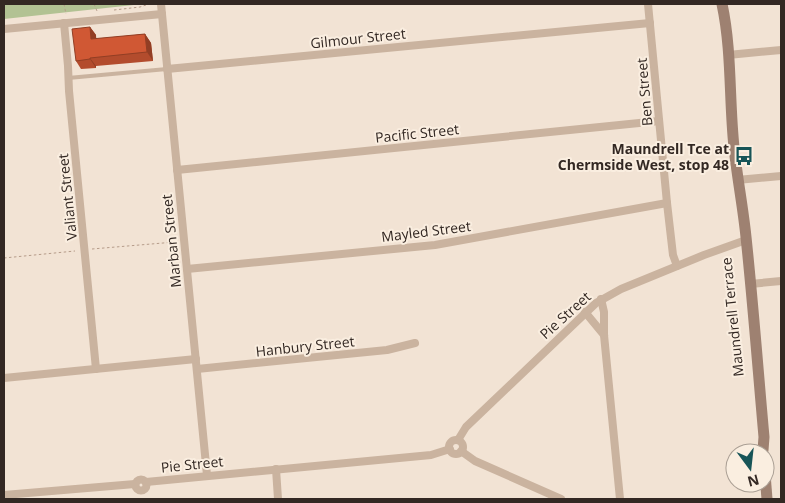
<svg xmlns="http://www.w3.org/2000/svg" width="785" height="503" viewBox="0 0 785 503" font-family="'Open Sans',sans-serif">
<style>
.green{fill:#b2c293}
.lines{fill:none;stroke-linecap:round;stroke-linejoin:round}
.path{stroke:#b69c8a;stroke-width:1;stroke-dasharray:2.5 2.5;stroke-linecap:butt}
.service{stroke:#cab39f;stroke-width:4}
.minor{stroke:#cab39f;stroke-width:8}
.secondary{stroke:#9e8171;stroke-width:11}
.wall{fill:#b34c2d}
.shaded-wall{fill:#923e24}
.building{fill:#d05834;stroke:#923e24}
.labels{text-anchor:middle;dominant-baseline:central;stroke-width:4;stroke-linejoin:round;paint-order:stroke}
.street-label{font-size:14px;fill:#332823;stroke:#faeee0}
.poi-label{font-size:14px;font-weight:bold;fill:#332823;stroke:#faeee0;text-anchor:end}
</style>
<rect width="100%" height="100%" fill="#f2e3d4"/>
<!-- green -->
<path class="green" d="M 4,4 L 143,4 L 4,19 Z"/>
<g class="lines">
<!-- path -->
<g class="path">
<path d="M 64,4 L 66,14"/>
<path d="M 94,4 L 97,11"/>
<path d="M 114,10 L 140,7 L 149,4"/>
<path d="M 92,249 L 175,242"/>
<path d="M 4,258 L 75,251"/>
</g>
<!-- service -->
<path class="service" d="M 68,78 L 167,69"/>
<!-- minor -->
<g class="minor">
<path d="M 161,4 L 207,475"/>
<path d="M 648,4 L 667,203 L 673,255 L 677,266"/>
<path d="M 64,23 L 68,66 L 69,91 L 96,369"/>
<path d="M 4,29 L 162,14"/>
<path d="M 728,55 L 781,50"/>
<path d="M 167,69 L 650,23"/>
<path d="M 177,170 L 659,121"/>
<path d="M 737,180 L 781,176"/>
<path d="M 187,269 L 435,245 L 667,203"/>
<path d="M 750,284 L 781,281"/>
<path d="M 601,299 L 604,312 L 604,335 L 620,499"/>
<path d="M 585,312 L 604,335"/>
<path d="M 197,369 L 387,350 L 415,343"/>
<path d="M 4,378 L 196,359"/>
<path d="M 458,440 L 466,427 L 596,303 L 621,289 L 704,255 L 746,240"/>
<circle cx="456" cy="447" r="7"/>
<path d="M 461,451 L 475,461 L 561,499"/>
<path d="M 276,469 L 278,499"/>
<circle cx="141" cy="485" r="5.5"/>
<path d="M 146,482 L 431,455 L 450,449"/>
<path d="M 4,495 L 135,484"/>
</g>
<!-- secondary -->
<g class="secondary">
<path d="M 722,4 C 732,51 729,100 734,147 C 737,177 743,207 746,237 C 753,303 758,370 764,437 L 763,450"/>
<path d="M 765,474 L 767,499"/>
</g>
</g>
<!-- wall -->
<path class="wall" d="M 90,27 L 96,35 L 96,39 L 145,34 L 151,43 L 153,61 L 96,66 L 96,68 L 81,69 L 76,61 Z"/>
<!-- shaded-wall -->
<g class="shaded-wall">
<path d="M 90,27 L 96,35 L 97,48 L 91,39 Z"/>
<path d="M 145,34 L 151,43 L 153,61 L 147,52 Z"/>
<path d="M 90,58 L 96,66 L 96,68 L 90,59 Z"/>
</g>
<!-- building -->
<path class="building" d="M 90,27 L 91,39 L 145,34 L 147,52 L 90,58 L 90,59 L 76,61 L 72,29 Z"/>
<!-- icons -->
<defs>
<g id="bus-bare" transform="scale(1.5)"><path d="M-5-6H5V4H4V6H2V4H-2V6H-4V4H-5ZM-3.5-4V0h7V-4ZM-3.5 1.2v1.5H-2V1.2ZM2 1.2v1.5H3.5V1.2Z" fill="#175457" stroke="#faeee0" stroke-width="2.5" paint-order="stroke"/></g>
</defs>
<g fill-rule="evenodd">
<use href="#bus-bare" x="744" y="156"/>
</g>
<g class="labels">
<!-- street labels -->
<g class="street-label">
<text transform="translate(358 38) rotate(-6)">Gilmour Street</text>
<text transform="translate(644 92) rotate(-95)">Ben Street</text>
<text transform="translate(417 133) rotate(-6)">Pacific Street</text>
<text transform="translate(67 197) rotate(-96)">Valiant Street</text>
<text transform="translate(426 231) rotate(-7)">Mayled Street</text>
<text transform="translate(171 241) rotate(-96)">Marban Street</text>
<text transform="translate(565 315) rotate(-42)">Pie Street</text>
<text transform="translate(732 317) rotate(-96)">Maundrell Terrace</text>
<text transform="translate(305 346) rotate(-6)">Hanbury Street</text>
<text transform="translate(192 464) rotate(-6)">Pie Street</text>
</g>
<!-- poi labels -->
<g class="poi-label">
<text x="729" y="148">Maundrell Tce at<tspan x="729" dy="16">Chermside West, stop 48</tspan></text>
</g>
</g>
<!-- border -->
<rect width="785" height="503" fill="none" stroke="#332823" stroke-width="10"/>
<!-- north arrow -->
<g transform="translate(750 468) rotate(165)"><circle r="24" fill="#faeee0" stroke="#aa9f94"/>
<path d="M0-4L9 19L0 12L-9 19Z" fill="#175457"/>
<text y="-8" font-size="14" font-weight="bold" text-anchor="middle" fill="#332823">N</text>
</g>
</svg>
